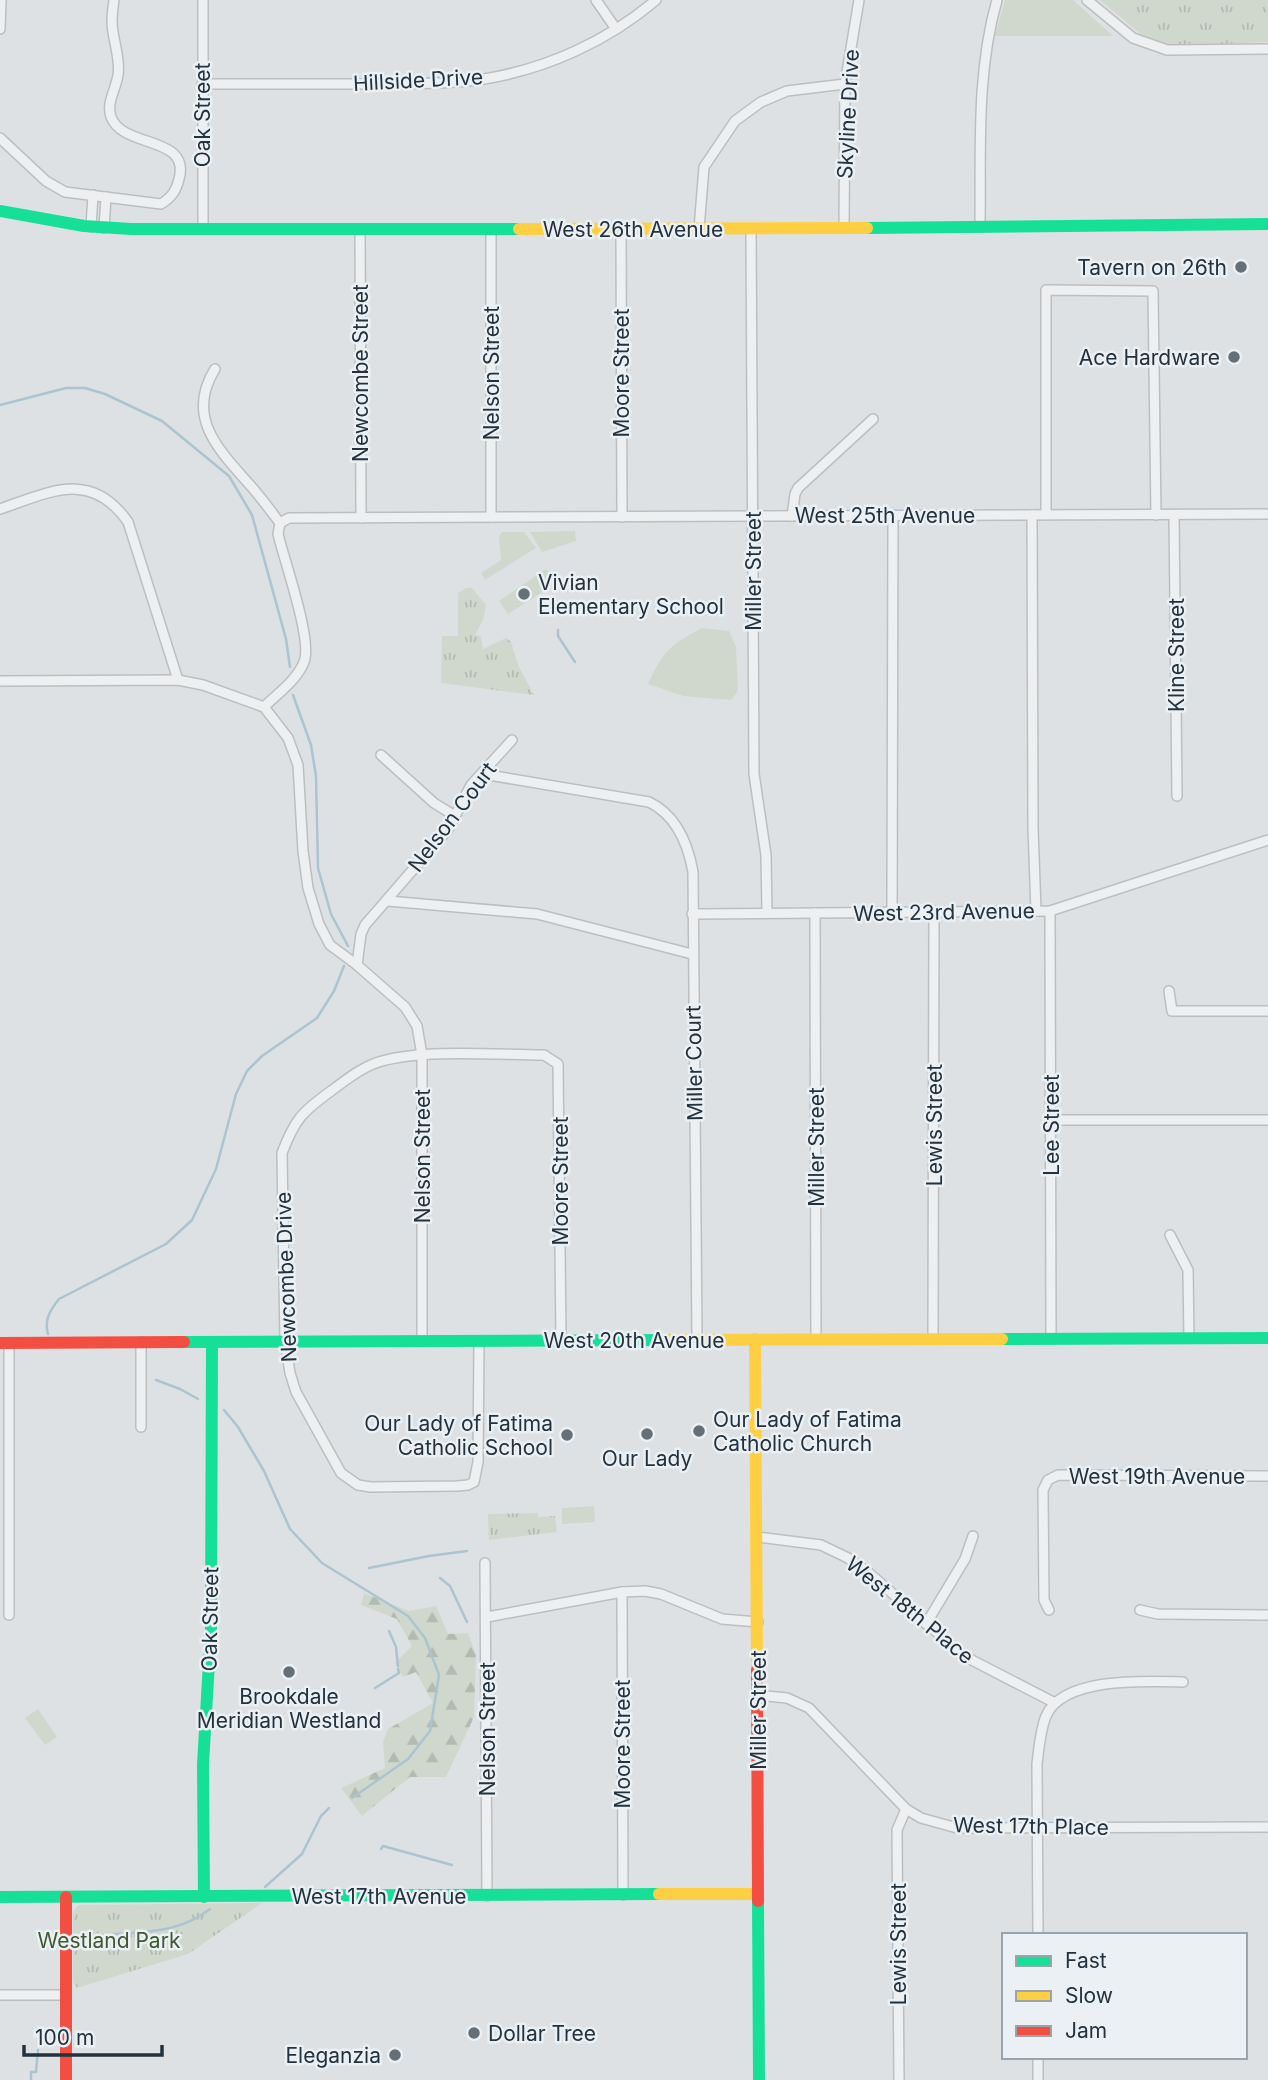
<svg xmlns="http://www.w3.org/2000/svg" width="1268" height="2080" viewBox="0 0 1268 2080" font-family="Inter,sans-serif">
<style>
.grass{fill:#d0d8cd}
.forest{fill:url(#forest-firs)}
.park{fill:url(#park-tufts)}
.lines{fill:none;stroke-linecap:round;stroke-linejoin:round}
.stream{stroke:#aac4d1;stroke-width:2.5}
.street-casing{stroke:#bcbfc1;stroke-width:12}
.street{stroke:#edeff0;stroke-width:9}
.fast{stroke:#16e098;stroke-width:12}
.slow{stroke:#ffcf43;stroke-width:12}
.jam{stroke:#f24e42;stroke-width:12}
.poi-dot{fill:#656f77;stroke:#eaf0f4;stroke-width:2.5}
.labels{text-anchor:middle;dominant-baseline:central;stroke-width:5;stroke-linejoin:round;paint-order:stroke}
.street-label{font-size:21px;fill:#24323d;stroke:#eaf0f4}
.poi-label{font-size:21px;fill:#24323d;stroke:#eaf0f4;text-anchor:end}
.park-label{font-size:21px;fill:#405931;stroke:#eaf0f4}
</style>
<defs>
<pattern id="forest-firs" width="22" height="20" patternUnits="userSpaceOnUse" patternTransform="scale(1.75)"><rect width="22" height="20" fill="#d0d8cd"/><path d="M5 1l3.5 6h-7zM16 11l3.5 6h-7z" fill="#b2bab1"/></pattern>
<pattern id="park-tufts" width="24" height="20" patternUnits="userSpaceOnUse" patternTransform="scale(1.75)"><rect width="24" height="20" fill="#d0d8cd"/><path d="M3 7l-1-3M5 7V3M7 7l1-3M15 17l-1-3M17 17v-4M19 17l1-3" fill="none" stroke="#b2bab1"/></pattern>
</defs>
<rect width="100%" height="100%" fill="#dee1e3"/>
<!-- grass -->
<g class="grass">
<path d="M 1005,0 L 1073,0 L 1113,36 L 995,36 Z"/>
<path d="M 575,531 L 576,541 L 542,552 L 530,532 Z"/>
<path d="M 502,532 L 524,532 L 536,548 L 485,580 L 481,573 L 501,560 L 499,537 Z"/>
<path d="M 546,569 L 557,583 L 508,614 L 499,601 Z"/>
<path d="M 702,628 L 729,631 L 736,647 L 738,691 L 731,700 L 683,696 L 648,684 C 663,651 670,645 702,628 Z"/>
<path d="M 594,1506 L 595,1522 L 562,1524 L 562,1508 Z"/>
<path d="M 38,1709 L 57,1737 L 45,1745 L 25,1718 Z"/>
</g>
<!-- forest -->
<path class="forest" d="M 364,1593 L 409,1611 L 436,1606 L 448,1634 L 468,1633 L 476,1655 L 474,1717 L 446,1777 L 410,1777 L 362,1816 L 341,1788 L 385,1768 L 383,1742 L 388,1729 L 433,1703 L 416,1672 L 403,1677 L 395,1663 L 412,1646 L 397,1619 L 361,1605 Z"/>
<!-- park -->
<g class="park">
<path d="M 1100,0 L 1268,0 L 1268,42 L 1171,46 L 1142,35 Z"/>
<path d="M 466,588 L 472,588 L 486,605 L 483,620 L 475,635 L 481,636 L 483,649 L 506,638 L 511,642 L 519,667 L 534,695 L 441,683 L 442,636 L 458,636 L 458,593 Z"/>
<path d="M 538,1513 L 538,1517 L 555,1516 L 557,1532 L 489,1540 L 488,1514 Z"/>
<path d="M 262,1903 L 188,1954 L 77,1988 L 73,1982 L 73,1912 L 78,1905 Z"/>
</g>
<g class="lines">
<!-- stream -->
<g class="stream">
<path d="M 0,405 L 66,388 L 85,388 L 105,394 L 162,421 L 229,476 L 252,515 L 286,639 L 290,667"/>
<path d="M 558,630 L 558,636 L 575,662"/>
<path d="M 293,695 L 311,745 L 316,776 L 318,868 L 331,914 L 348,946"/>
<path d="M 48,1334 C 44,1320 50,1310 59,1299 L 166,1244 L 192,1220 L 216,1169 L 236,1094 L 247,1071 L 262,1056 L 317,1018 L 334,991 L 344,966"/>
<path d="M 156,1380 L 180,1389 L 198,1399"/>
<path d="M 224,1410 L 238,1427 L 264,1471 L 290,1529 L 322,1563 L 408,1616 L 425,1638 L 439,1675 L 430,1731 L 408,1759 L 352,1798"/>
<path d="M 369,1568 L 429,1556 L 467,1551"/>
<path d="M 440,1578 L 450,1586 L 467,1622"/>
<path d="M 389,1631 L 396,1647 L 398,1666"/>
<path d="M 375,1688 L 399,1673 L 398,1669"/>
<path d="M 381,1849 L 383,1846 L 452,1865"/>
<path d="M 265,1887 L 302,1854 L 321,1816 L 329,1808"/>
<path d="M 76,1940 C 123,1928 169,1941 210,1909"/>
<path d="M 31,2080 L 31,2072 L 36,2072 L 38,2050"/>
</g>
<!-- street casing -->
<g class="street-casing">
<g id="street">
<path d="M 596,0 L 616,29"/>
<path d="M 1087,0 L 1133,38 L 1167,50 L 1268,49"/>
<path d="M 0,29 L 1,0"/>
<path d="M 202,84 C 255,84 309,84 362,84 C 402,83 444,85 484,79 C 546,69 608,41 656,0"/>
<path d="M 0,138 L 46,181 L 65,192 L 161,204 C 172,197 176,191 179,179 C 191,135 123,149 111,117 C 106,103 116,89 118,75 C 121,58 112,39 112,21 C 112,14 113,7 114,0"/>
<path d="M 91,227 L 93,195"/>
<path d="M 980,227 C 981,150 976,74 997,0"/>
<path d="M 104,228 L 106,197"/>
<path d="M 844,228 L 845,84 L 859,0"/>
<path d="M 203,229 L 203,0"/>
<path d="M 360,229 L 361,518"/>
<path d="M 621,229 L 622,517"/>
<path d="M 699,229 L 704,167 L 735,121 L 761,102 L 787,91 L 845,84"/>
<path d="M 751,229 L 754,774 L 766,855 L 767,913"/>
<path d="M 215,369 C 185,417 219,450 249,484 C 260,496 270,510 280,523"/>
<path d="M 0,509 C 50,492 91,469 128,522 L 178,680"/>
<path d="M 1046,514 L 1046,290 L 1153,291 L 1156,515"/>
<path d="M 1032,515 L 1033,828 L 1036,911"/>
<path d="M 1174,515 L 1177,796"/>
<path d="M 792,516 L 795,494 L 798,488 L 873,419"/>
<path d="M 491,517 L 491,230"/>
<path d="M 0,681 L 178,680 L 203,685 L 264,707 L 288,738 L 298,765 L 303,851 L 308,888 L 319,924 L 330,945 L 357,965 L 405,1007 L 417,1026 L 422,1055 L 422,1341"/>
<path d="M 264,707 C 277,694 297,680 304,662 C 313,641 284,560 278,534 L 280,523 L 289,518 L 1268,514"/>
<path d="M 381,755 L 434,803 L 455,816"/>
<path d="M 483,774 L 649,802 C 676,815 688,844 693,872 L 697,1340"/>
<path d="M 388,901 L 537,914 L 692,954"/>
<path d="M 1050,911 L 1051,1339"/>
<path d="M 892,912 L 893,515"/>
<path d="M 815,913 L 816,1339"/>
<path d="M 692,914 L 1050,911 L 1268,840"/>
<path d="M 357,965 L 361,934 L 365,925 L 449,828 L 471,785 L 512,740"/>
<path d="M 1169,991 L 1172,1011 L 1268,1011"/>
<path d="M 1051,1120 L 1268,1120"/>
<path d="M 1170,1235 L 1188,1270 L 1189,1338"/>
<path d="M 933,1339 L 934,911"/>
<path d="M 479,1341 L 478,1462 L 474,1482 L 468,1485 L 457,1486 L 371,1487 L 358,1485 L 341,1473 L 296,1392 L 290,1373 L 285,1341 L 282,1153 C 295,1119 302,1112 331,1091 C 346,1080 363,1066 382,1061 C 426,1049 498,1055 544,1055 L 558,1064 L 561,1341"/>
<path d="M 141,1342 L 141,1427"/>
<path d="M 758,1537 L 821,1545 L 848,1558 L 869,1573 L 964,1656 L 1055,1703"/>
<path d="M 485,1563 L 487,1896"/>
<path d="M 622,1592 L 623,1895"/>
<path d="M 1049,1610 L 1044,1600 L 1043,1490 L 1048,1480 L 1058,1475 L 1268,1476"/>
<path d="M 1140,1610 L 1158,1614 L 1268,1615"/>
<path d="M 9,1615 L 9,1343"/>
<path d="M 487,1617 L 622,1592 L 645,1591 L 661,1594 L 722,1619 L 758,1622"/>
<path d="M 926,1624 L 965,1559 L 973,1536"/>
<path d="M 758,1695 L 787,1698 L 809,1708 L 906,1809 L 921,1818 L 957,1828 L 1268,1827"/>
<path d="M 1038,1935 L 1037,1764 C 1039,1748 1040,1731 1046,1716 C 1063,1676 1148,1681 1183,1682"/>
<path d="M 0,1995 L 66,1995"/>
<path d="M 1038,2057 L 1038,2080"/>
<path d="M 899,2080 L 897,1830 L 906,1809"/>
</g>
</g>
<!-- street -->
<use href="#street" class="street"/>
<!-- fast -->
<g class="fast">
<path d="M 0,211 L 84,226 L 131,229 L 519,229"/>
<path d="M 867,228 L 1268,224"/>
<path d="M 1002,1339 L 1268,1338"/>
<path d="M 184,1342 L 670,1340"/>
<path d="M 0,1897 L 659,1894"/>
<path d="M 204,1897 L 203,1764 L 211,1629 L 212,1342"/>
<path d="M 758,1901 L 759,2080"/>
</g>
<!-- slow -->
<g class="slow">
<path d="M 519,229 L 867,228"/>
<path d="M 755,1339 L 757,1670"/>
<path d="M 670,1340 L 1002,1339"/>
<path d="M 659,1894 L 758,1894"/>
</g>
<!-- jam -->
<g class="jam">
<path d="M 0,1343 L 184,1342"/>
<path d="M 757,1670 L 758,1901"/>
<path d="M 66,1897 L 66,2080"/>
</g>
</g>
<!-- markers -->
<g class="poi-dot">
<circle cx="1241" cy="267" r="7"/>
<circle cx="1234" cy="357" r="7"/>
<circle cx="524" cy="594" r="7"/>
<circle cx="699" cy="1431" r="7"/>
<circle cx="647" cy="1434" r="7"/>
<circle cx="567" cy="1435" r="7"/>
<circle cx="289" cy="1672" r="7"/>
<circle cx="474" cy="2033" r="7"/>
<circle cx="395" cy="2055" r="7"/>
</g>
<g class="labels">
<!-- street labels -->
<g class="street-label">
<text transform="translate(418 80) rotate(-3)">Hillside Drive</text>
<text transform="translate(848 114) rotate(-87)">Skyline Drive</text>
<text transform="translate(202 115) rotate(-90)">Oak Street</text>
<text x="633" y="229">West 26th Avenue</text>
<text transform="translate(360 373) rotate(-90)">Newcombe Street</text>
<text transform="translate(491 373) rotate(-90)">Nelson Street</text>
<text transform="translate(621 373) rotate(-90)">Moore Street</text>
<text x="885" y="515">West 25th Avenue</text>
<text transform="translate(753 571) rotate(-90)">Miller Street</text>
<text transform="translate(1176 655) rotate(-90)">Kline Street</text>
<text transform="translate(452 817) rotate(-53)">Nelson Court</text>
<text transform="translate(944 912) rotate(-1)">West 23rd Avenue</text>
<text transform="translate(694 1063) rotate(-91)">Miller Court</text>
<text transform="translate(934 1125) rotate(-90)">Lewis Street</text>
<text transform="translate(1051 1125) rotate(-90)">Lee Street</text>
<text transform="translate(816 1147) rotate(-90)">Miller Street</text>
<text transform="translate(422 1156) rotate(-90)">Nelson Street</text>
<text transform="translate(560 1181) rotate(-90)">Moore Street</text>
<text transform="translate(286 1277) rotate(-92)">Newcombe Drive</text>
<text x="634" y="1340">West 20th Avenue</text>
<text x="1157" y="1476">West 19th Avenue</text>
<text transform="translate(910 1610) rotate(39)">West 18th Place</text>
<text transform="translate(210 1619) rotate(-89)">Oak Street</text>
<text transform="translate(758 1710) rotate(-90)">Miller Street</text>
<text transform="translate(487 1729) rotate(-90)">Nelson Street</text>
<text transform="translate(622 1744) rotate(-90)">Moore Street</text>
<text transform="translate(1031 1826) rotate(1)">West 17th Place</text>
<text x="379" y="1896">West 17th Avenue</text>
<text transform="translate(898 1944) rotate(-90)">Lewis Street</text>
</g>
<!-- poi labels -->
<g class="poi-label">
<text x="1227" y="267">Tavern on 26th</text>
<text x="1220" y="357">Ace Hardware</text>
<text x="538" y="582" text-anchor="start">Vivian<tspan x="538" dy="24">Elementary School</tspan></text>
<text x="713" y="1419" text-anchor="start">Our Lady of Fatima<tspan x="713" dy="24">Catholic Church</tspan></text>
<text x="553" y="1423">Our Lady of Fatima<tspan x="553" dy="24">Catholic School</tspan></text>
<text x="647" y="1458" text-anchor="middle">Our Lady</text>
<text x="289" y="1696" text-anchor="middle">Brookdale<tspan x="289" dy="24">Meridian Westland</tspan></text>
<text x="488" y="2033" text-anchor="start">Dollar Tree</text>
<text x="381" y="2055">Eleganzia</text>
</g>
<!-- park labels -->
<g class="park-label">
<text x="109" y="1940">Westland Park</text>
</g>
</g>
<!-- legend -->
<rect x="1002" y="1933" width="245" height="126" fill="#eaf0f4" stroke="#9ba4ab" stroke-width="2"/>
<rect x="1016" y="1956" width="35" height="10" fill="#16e098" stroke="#9ba4ab" stroke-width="2"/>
<text x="1065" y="1968" font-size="21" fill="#24323d">Fast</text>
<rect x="1016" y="1991" width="35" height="10" fill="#ffcf43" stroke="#9ba4ab" stroke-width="2"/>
<text x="1065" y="2003" font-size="21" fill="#24323d">Slow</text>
<rect x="1016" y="2026" width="35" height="10" fill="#f24e42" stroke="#9ba4ab" stroke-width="2"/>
<text x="1065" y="2038" font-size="21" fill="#24323d">Jam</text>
<!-- scale -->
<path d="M24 2045v10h138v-10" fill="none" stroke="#24323d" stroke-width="3.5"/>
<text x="35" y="2045" font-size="21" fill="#24323d" stroke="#eaf0f4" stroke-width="5" paint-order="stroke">100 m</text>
</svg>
